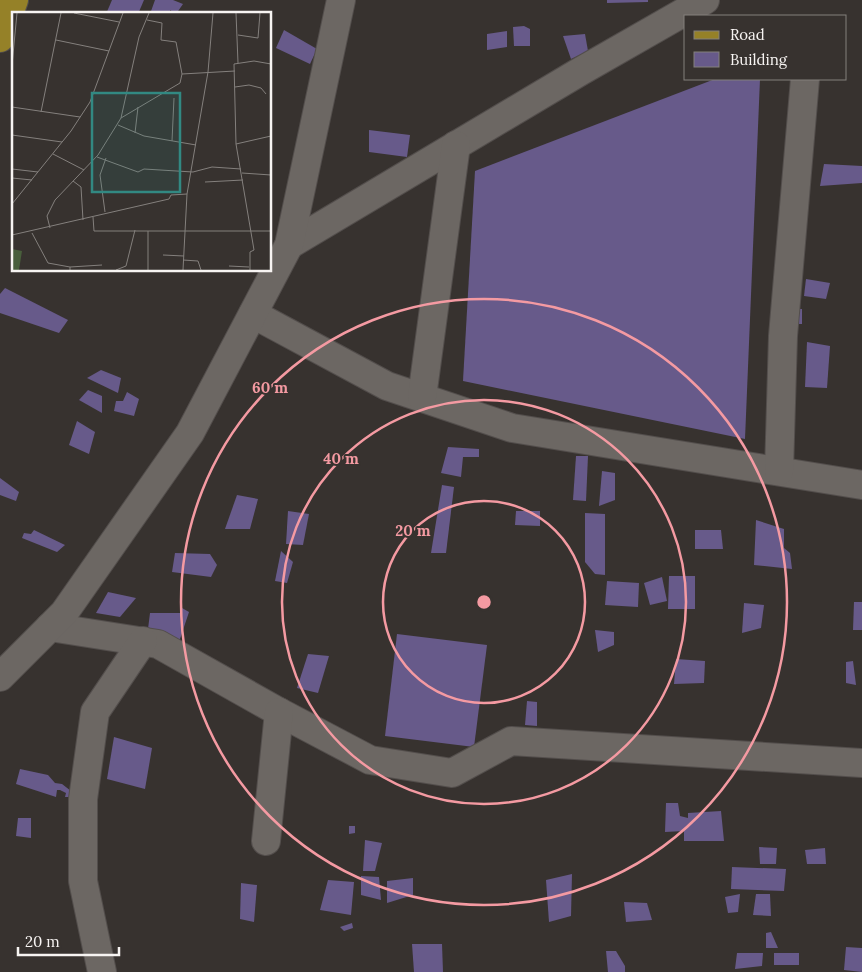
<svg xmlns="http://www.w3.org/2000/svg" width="862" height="972" viewBox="0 0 862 972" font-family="Lora,serif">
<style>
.building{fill:#675a8a}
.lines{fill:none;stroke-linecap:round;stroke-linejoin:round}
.street-casing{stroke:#534e4c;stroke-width:30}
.primary-casing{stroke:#534e4c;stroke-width:30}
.street{stroke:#6c6763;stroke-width:28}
.primary{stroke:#958128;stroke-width:28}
.ring{fill:none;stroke:#f49aa2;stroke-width:2.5}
.inset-road{fill:none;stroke:#84807d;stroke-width:1}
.view{fill:#328982;fill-opacity:0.15;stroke:#328982;stroke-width:2.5}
.inset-edge{fill:none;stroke:#f7f4f2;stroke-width:2.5}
.centre{fill:#f49aa2;stroke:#37322f;stroke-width:2.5}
.ring-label{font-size:15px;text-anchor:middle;font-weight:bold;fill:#f49aa2;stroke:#37322f;stroke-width:4;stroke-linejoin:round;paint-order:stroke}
</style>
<rect width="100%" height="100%" fill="#37322f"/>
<!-- building -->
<g class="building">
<path d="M 112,0 L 144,0 L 138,14 L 106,14 Z"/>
<path d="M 155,0 L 173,0 L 183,4 L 176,14 L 170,10 L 170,14 L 150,14 Z"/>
<path d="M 607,0 L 648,0 L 648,2 L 607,3 Z"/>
<path d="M 524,26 L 530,29 L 530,46 L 514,46 L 513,27 Z"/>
<path d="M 284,30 L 317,49 L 310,64 L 276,48 Z"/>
<path d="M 507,31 L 507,47 L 487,50 L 487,34 Z"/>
<path d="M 585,34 L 588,51 L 571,59 L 563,36 Z"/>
<path d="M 715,79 L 760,79 L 745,439 L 463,381 L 475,171 Z"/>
<path d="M 369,130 L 410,135 L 407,157 L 369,152 Z"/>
<path d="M 824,164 L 862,166 L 862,183 L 820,186 Z"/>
<path d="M 806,279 L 830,283 L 826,299 L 804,296 Z"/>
<path d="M 5,288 L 68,320 L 59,333 L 0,313 L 0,294 Z"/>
<path d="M 791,309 L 802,309 L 802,324 L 792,324 Z"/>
<path d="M 807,342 L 830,346 L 827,388 L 805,387 Z"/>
<path d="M 101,370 L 121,378 L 118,393 L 87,378 Z"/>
<path d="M 88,390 L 102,396 L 102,413 L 79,400 Z"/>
<path d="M 127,392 L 139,399 L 134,416 L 114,411 L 116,401 L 123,401 Z"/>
<path d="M 77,421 L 95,432 L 89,454 L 69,445 Z"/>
<path d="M 448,447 L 479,449 L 479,457 L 463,457 L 461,477 L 441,473 Z"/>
<path d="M 576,456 L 588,456 L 586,501 L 573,500 Z"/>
<path d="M 602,471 L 615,473 L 615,500 L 599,506 Z"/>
<path d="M 0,478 L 19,492 L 16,501 L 0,495 Z"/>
<path d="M 442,485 L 454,487 L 446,553 L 431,553 Z"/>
<path d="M 237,495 L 258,499 L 250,529 L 225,529 Z"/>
<path d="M 288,511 L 309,514 L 303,545 L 286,544 Z"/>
<path d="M 516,511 L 540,511 L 540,526 L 515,525 Z"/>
<path d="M 585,513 L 605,514 L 605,575 L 595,574 L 585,562 Z"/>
<path d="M 756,520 L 784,529 L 784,548 L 790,553 L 792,569 L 754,565 Z"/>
<path d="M 34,530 L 65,545 L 57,552 L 22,538 L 24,533 L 31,534 Z"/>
<path d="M 695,530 L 721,530 L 723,549 L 695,549 Z"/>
<path d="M 281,551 L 293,562 L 287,583 L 275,581 Z"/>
<path d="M 175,553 L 210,554 L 217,565 L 211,577 L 172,572 Z"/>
<path d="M 669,576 L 695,576 L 695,609 L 668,609 Z"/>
<path d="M 662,577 L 667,601 L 650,605 L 644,583 Z"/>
<path d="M 607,581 L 639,583 L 638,607 L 605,605 Z"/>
<path d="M 108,592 L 136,598 L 120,617 L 96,613 Z"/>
<path d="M 854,602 L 862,602 L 862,630 L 853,630 Z"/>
<path d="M 744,603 L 764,605 L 761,628 L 742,633 Z"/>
<path d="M 182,608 L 189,612 L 179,642 L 147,637 L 150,613 L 181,613 Z"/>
<path d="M 595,630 L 614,632 L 614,645 L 598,652 Z"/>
<path d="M 397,634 L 487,645 L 474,747 L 385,736 Z"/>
<path d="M 308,654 L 329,656 L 318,693 L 297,688 Z"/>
<path d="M 676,659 L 705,661 L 704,683 L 674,684 Z"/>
<path d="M 853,661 L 856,685 L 846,683 L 846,662 Z"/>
<path d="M 527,701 L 537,702 L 537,726 L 525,725 Z"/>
<path d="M 114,737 L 152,748 L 145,789 L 107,779 Z"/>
<path d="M 20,769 L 48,775 L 55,783 L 62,784 L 71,791 L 70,797 L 65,797 L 66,793 L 60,790 L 57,790 L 56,797 L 16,784 Z"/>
<path d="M 666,803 L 678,803 L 680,816 L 688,818 L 688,813 L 721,811 L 724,841 L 684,841 L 684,831 L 665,832 Z"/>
<path d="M 18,818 L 31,818 L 31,838 L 16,836 Z"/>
<path d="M 349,826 L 355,826 L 355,833 L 349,834 Z"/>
<path d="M 365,840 L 382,843 L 375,871 L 363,871 Z"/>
<path d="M 759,847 L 777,848 L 776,864 L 760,864 Z"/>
<path d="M 825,848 L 826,864 L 807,864 L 805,850 Z"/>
<path d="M 732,867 L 786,869 L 784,891 L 731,889 Z"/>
<path d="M 572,874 L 571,916 L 549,922 L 546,880 Z"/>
<path d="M 361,876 L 379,877 L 381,900 L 361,895 Z"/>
<path d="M 413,878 L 413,895 L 387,903 L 387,881 Z"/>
<path d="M 328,880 L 354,882 L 351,915 L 320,910 Z"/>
<path d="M 241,883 L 257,885 L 254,922 L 240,919 Z"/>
<path d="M 740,894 L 738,912 L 728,913 L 725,897 Z"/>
<path d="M 756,894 L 770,894 L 771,916 L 753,915 Z"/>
<path d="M 624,902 L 647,903 L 652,920 L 626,922 Z"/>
<path d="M 352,923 L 353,928 L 344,931 L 340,927 Z"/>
<path d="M 771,932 L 778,948 L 766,948 L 766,933 Z"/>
<path d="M 412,944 L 442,944 L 443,972 L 414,972 Z"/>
<path d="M 846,947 L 862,948 L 862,972 L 844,970 Z"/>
<path d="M 606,951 L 616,951 L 625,966 L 625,972 L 608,972 Z"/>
<path d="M 737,953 L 763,953 L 762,966 L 735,969 Z"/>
<rect x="774" y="953" width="25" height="12"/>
</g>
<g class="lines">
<!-- street casing -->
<g class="street-casing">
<g id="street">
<path d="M 289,245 L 581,71 L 705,0"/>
<path d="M 253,314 L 387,386 L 512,428 L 862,485"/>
<path d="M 422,397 L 456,145"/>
<path d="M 779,471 L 783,336 L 805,79"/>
<path d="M 50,627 L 158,644 L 279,712 L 370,760 L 452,773 L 511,741 L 862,763"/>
<path d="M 0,677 L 64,613 L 190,433 L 289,245 L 341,0"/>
<path d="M 266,841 L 279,712"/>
<path d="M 102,972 L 83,881 L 83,799 L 95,712 L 143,641"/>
</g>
</g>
<!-- primary casing -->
<g class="primary-casing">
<path id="primary" d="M 0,38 L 14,0"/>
</g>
<!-- street -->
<use href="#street" class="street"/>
<!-- primary -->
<use href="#primary" class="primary"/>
</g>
<!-- distance rings -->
<g class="ring">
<circle cx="484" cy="602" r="101"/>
<circle cx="484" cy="602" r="202"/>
<circle cx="484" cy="602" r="303"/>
</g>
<!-- overview -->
<g transform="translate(12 12)">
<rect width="259" height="259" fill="#37322f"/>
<path d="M 0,237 L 10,239 L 7,258 L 0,258 Z" fill="#495f3c"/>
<path class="inset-road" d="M 62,1 L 107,10M 224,1 L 226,51M 226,23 L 246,26 L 248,1M 44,28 L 97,39M 0,53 L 5,1M 170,62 L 223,59M 223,75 L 237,73 L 249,76 L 254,82M 0,95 L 68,105M 29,100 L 49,1M 109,106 L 168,71 L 170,62 L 164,30 L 149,28 L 150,11 L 135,8M 106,113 L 132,124 L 184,133M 123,121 L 126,95M 0,123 L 50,130M 160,129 L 162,86M 224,132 L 259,124M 41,142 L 72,158M 85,145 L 126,160 L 132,157 L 181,160 L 200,155 L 229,157M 0,157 L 26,160M 230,161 L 259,163M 0,166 L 20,168M 61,169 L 69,175 L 71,208M 193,170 L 231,168M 0,192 L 59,119 L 78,90 L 111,1M 93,200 L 88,163 L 94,146M 81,205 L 82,219 L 259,219M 38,216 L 35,204 L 43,188 L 86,143 L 109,106 L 127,25 L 137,1M 20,221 L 36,251 L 58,255 L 58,258M 0,223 L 157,187 L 159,183 L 175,182M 151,243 L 172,244M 171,248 L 186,249 L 189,258M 217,254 L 237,255M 58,255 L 90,253M 104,258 L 114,254 L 123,218M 136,258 L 136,219M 171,258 L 175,182 L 196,60 L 201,1M 238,258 L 238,240 L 242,238 L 224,132 L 222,52 L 242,49 L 259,52"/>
<path class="view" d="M 80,81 L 168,81 L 168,180 L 80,180 Z"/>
<rect width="259" height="259" class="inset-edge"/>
</g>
<circle cx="484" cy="602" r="8" class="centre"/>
<g class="ring-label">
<text x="270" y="393">60 m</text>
<text x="341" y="464">40 m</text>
<text x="413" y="536">20 m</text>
</g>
<!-- legend -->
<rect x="684" y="15" width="162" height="65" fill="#37322f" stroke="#84807d"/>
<rect x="694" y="31" width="25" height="8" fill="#958128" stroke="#84807d"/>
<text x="730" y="40" font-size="15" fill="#f7f4f2">Road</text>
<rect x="694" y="52" width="25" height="15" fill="#675a8a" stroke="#84807d"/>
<text x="730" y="65" font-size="15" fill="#f7f4f2">Building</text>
<!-- scale -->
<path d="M18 947v8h101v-8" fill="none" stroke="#f7f4f2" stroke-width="2.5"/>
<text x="25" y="947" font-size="15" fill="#f7f4f2" stroke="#37322f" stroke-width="4" paint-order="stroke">20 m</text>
</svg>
